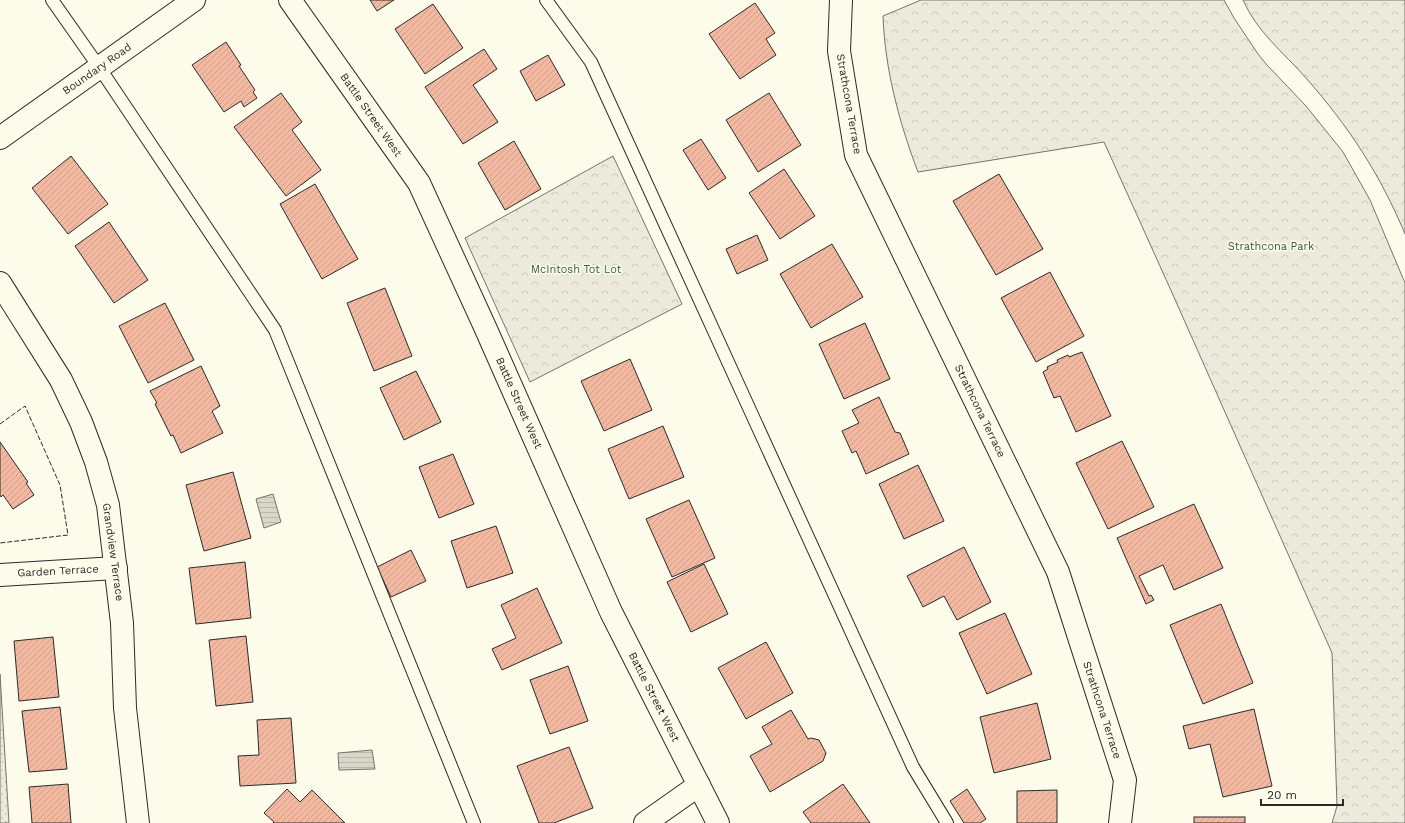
<svg xmlns="http://www.w3.org/2000/svg" width="1405" height="823" viewBox="0 0 1405 823" font-family="'Work Sans',sans-serif">
<style>
.grass{fill:url(#grass-dots);stroke:#74746e}
.park{fill:url(#park-crowns);stroke:#74746e}
.water{fill:url(#water-rules);stroke:#74746e}
.building{fill:url(#building-hatch);stroke:#2b2b2b}
.lines{fill:none;stroke-linecap:round;stroke-linejoin:round}
.service-casing{stroke:#2b2b2b;stroke-width:14}
.minor-casing{stroke:#2b2b2b;stroke-width:24}
.service{stroke:#fdfbea;stroke-width:12}
.minor{stroke:#fdfbea;stroke-width:22}
.fence{stroke:#2b2b2b;stroke-width:1;stroke-dasharray:5 2;stroke-linecap:butt}
.labels{text-anchor:middle;dominant-baseline:central;stroke-width:3;stroke-linejoin:round;paint-order:stroke}
.street-label{font-size:11px;fill:#2b2b2b;stroke:#fdfbea}
.park-label{font-size:11px;fill:#34623c;stroke:#fdfbea}
</style>
<defs>
<pattern id="grass-dots" width="8" height="8" patternUnits="userSpaceOnUse"><rect width="8" height="8" fill="#ecebdb"/><path d="M2 2h.1M6 6h.1" fill="none" stroke="#cbcabc" stroke-width="1.8" stroke-linecap="round"/></pattern>
<pattern id="park-crowns" width="20" height="18" patternUnits="userSpaceOnUse"><rect width="20" height="18" fill="#ecebdb"/><path d="M2 6a3 3 0 1 1 6 0M12 15a3 3 0 1 1 6 0" fill="none" stroke="#cbcabc"/></pattern>
<pattern id="water-rules" width="6" height="5" patternUnits="userSpaceOnUse"><rect width="6" height="5" fill="#d8d7c9"/><path d="M0 2.5h6" fill="none" stroke="#bab9ad"/></pattern>
<pattern id="building-hatch" width="6" height="6" patternUnits="userSpaceOnUse"><rect width="6" height="6" fill="#f2b8a0"/><path d="M-1 1l2-2M0 6l6-6M5 7l2-2" fill="none" stroke="#d09e8a"/></pattern>
</defs>
<rect width="100%" height="100%" fill="#fdfbea"/>
<!-- grass -->
<path class="grass" d="M 0,674 L 9,823 L 0,823 Z"/>
<!-- park -->
<g class="park">
<path d="M 921,0 L 1224,0 L 1234,18 L 1258,54 L 1267,65 L 1306,106 L 1343,152 L 1370,200 L 1405,283 L 1405,823 L 1332,823 L 1337,806 L 1332,653 L 1173,295 L 1104,142 L 918,172 C 899,122 885,70 883,16 Z"/>
<path d="M 1243,0 L 1405,0 L 1405,234 C 1380,174 1349,127 1306,78 C 1284,53 1257,32 1243,0 Z"/>
<path d="M 613,156 L 682,304 L 530,382 L 465,238 Z"/>
</g>
<!-- water -->
<g class="water">
<path d="M 273,494 L 281,522 L 264,528 L 256,499 Z"/>
<path d="M 372,750 L 375,769 L 339,770 L 338,753 Z"/>
</g>
<!-- building -->
<g class="building">
<path d="M 370,0 L 394,0 L 377,11 Z"/>
<path d="M 755,3 L 775,33 L 766,39 L 776,55 L 740,79 L 709,34 Z"/>
<path d="M 433,4 L 463,48 L 425,74 L 395,29 Z"/>
<path d="M 226,42 L 241,65 L 239,66 L 255,90 L 253,92 L 257,98 L 244,107 L 241,101 L 224,112 L 192,65 Z"/>
<path d="M 484,49 L 497,69 L 473,85 L 498,122 L 463,144 L 425,87 Z"/>
<path d="M 548,55 L 565,85 L 536,101 L 520,71 Z"/>
<path d="M 281,93 L 302,122 L 292,130 L 321,170 L 286,196 L 234,127 Z"/>
<path d="M 769,93 L 801,145 L 758,172 L 726,120 Z"/>
<path d="M 701,139 L 726,178 L 708,190 L 683,150 Z"/>
<path d="M 514,141 L 541,189 L 505,210 L 478,163 Z"/>
<path d="M 71,156 L 108,204 L 68,234 L 32,188 Z"/>
<path d="M 784,169 L 815,216 L 780,239 L 749,193 Z"/>
<path d="M 999,174 L 1043,249 L 996,275 L 953,201 Z"/>
<path d="M 315,184 L 358,259 L 322,279 L 280,204 Z"/>
<path d="M 109,222 L 148,280 L 114,303 L 75,246 Z"/>
<path d="M 757,235 L 768,260 L 737,274 L 726,249 Z"/>
<path d="M 832,244 L 863,297 L 811,328 L 780,274 Z"/>
<path d="M 1050,272 L 1084,336 L 1036,362 L 1001,298 Z"/>
<path d="M 385,288 L 412,356 L 374,371 L 347,303 Z"/>
<path d="M 165,303 L 194,360 L 148,383 L 119,326 Z"/>
<path d="M 865,323 L 890,379 L 844,399 L 819,344 Z"/>
<path d="M 1082,352 L 1111,416 L 1076,432 L 1060,396 L 1054,398 L 1043,372 L 1048,369 L 1047,367 L 1058,362 L 1057,360 L 1068,355 L 1069,357 Z"/>
<path d="M 630,359 L 652,410 L 604,431 L 581,381 Z"/>
<path d="M 201,366 L 220,406 L 212,411 L 223,433 L 181,453 L 173,435 L 171,436 L 155,404 L 157,403 L 150,391 Z"/>
<path d="M 416,371 L 441,422 L 404,440 L 380,388 Z"/>
<path d="M 879,397 L 895,432 L 900,433 L 909,454 L 866,474 L 856,451 L 852,453 L 842,431 L 859,423 L 852,410 Z"/>
<path d="M 663,426 L 684,477 L 629,499 L 608,449 Z"/>
<path d="M 1122,441 L 1154,507 L 1108,529 L 1076,463 Z"/>
<path d="M 0,442 L 28,482 L 26,483 L 34,495 L 13,509 L 3,495 L 1,497 L 0,495 Z"/>
<path d="M 453,454 L 474,504 L 439,518 L 419,467 Z"/>
<path d="M 918,465 L 944,521 L 904,539 L 879,484 Z"/>
<path d="M 233,472 L 251,538 L 204,551 L 186,485 Z"/>
<path d="M 689,500 L 715,558 L 672,577 L 646,519 Z"/>
<path d="M 1194,504 L 1223,568 L 1174,590 L 1163,565 L 1139,576 L 1149,596 L 1151,595 L 1154,600 L 1146,604 L 1117,538 Z"/>
<path d="M 496,526 L 513,573 L 467,588 L 451,541 Z"/>
<path d="M 964,547 L 991,602 L 957,620 L 944,596 L 923,607 L 907,576 Z"/>
<path d="M 411,550 L 426,581 L 391,597 L 377,567 Z"/>
<path d="M 245,562 L 251,618 L 196,624 L 189,568 Z"/>
<path d="M 704,564 L 728,614 L 691,632 L 667,582 Z"/>
<path d="M 537,588 L 562,643 L 502,670 L 492,649 L 516,638 L 501,605 Z"/>
<path d="M 1221,604 L 1253,683 L 1203,704 L 1170,625 Z"/>
<path d="M 1005,613 L 1032,674 L 987,694 L 959,633 Z"/>
<path d="M 246,636 L 253,702 L 216,706 L 209,640 Z"/>
<path d="M 53,637 L 59,697 L 19,701 L 14,641 Z"/>
<path d="M 766,642 L 793,693 L 746,719 L 718,668 Z"/>
<path d="M 568,666 L 588,721 L 550,734 L 530,680 Z"/>
<path d="M 1037,703 L 1051,759 L 994,773 L 980,717 Z"/>
<path d="M 60,707 L 67,769 L 29,772 L 22,711 Z"/>
<path d="M 1254,709 L 1272,786 L 1223,797 L 1210,744 L 1189,749 L 1183,726 Z"/>
<path d="M 791,710 L 808,739 L 811,738 L 819,740 L 826,753 L 823,761 L 770,792 L 750,756 L 772,744 L 762,727 Z"/>
<path d="M 291,718 L 296,783 L 240,786 L 238,756 L 259,755 L 257,720 Z"/>
<path d="M 569,747 L 593,808 L 554,823 L 539,823 L 517,766 Z"/>
<path d="M 68,784 L 71,823 L 32,823 L 29,787 Z"/>
<path d="M 843,784 L 870,823 L 811,823 L 803,812 Z"/>
<path d="M 287,789 L 300,802 L 312,790 L 345,823 L 273,823 L 274,822 L 264,813 Z"/>
<path d="M 967,789 L 986,819 L 980,823 L 964,823 L 950,801 Z"/>
<path d="M 1057,790 L 1057,823 L 1017,823 L 1017,791 Z"/>
<rect x="1194" y="817" width="51" height="6"/>
</g>
<g class="lines">
<!-- service casing -->
<g class="service-casing">
<g id="service">
<path d="M 52,0 L 99,67 L 275,330 L 474,823"/>
<path d="M 546,0 L 591,62 L 913,767 L 947,823"/>
</g>
</g>
<!-- minor casing -->
<g class="minor-casing">
<g id="minor">
<path d="M 290,0 L 419,183 L 485,327 L 611,612 L 718,823"/>
<path d="M 841,0 L 839,51 L 856,155 L 1058,572 L 1125,780 L 1120,823"/>
<path d="M 0,138 L 194,0"/>
<path d="M 0,283 L 61,380 L 81,422 L 96,462 L 108,505 L 122,623 L 125,708 L 138,823"/>
<path d="M 0,575 L 116,568"/>
<path d="M 645,823 L 699,785"/>
</g>
</g>
<!-- service -->
<use href="#service" class="service"/>
<!-- minor -->
<use href="#minor" class="minor"/>
<!-- fence -->
<path class="fence" d="M 0,424 L 25,406 L 60,485 L 68,535 L 0,543"/>
</g>
<g class="labels">
<!-- street labels -->
<g class="street-label">
<text transform="translate(97 69) rotate(-35)">Boundary Road</text>
<text transform="translate(849 104) rotate(80)">Strathcona Terrace</text>
<text transform="translate(371 115) rotate(55)">Battle Street West</text>
<text transform="translate(519 403) rotate(66)">Battle Street West</text>
<text transform="translate(980 411) rotate(64)">Strathcona Terrace</text>
<text transform="translate(113 552) rotate(82)">Grandview Terrace</text>
<text transform="translate(58 571) rotate(-3)">Garden Terrace</text>
<text transform="translate(654 697) rotate(63)">Battle Street West</text>
<text transform="translate(1102 710) rotate(72)">Strathcona Terrace</text>
</g>
<!-- park labels -->
<g class="park-label">
<text x="1271" y="246">Strathcona Park</text>
<text x="576" y="269">McIntosh Tot Lot</text>
</g>
</g>
<!-- scale -->
<path d="M1261 799v6h82v-6" fill="none" stroke="#2b2b2b" stroke-width="2"/>
<text x="1267" y="799" font-size="12" fill="#2b2b2b" stroke="#fdfbea" stroke-width="3" paint-order="stroke">20 m</text>
</svg>
